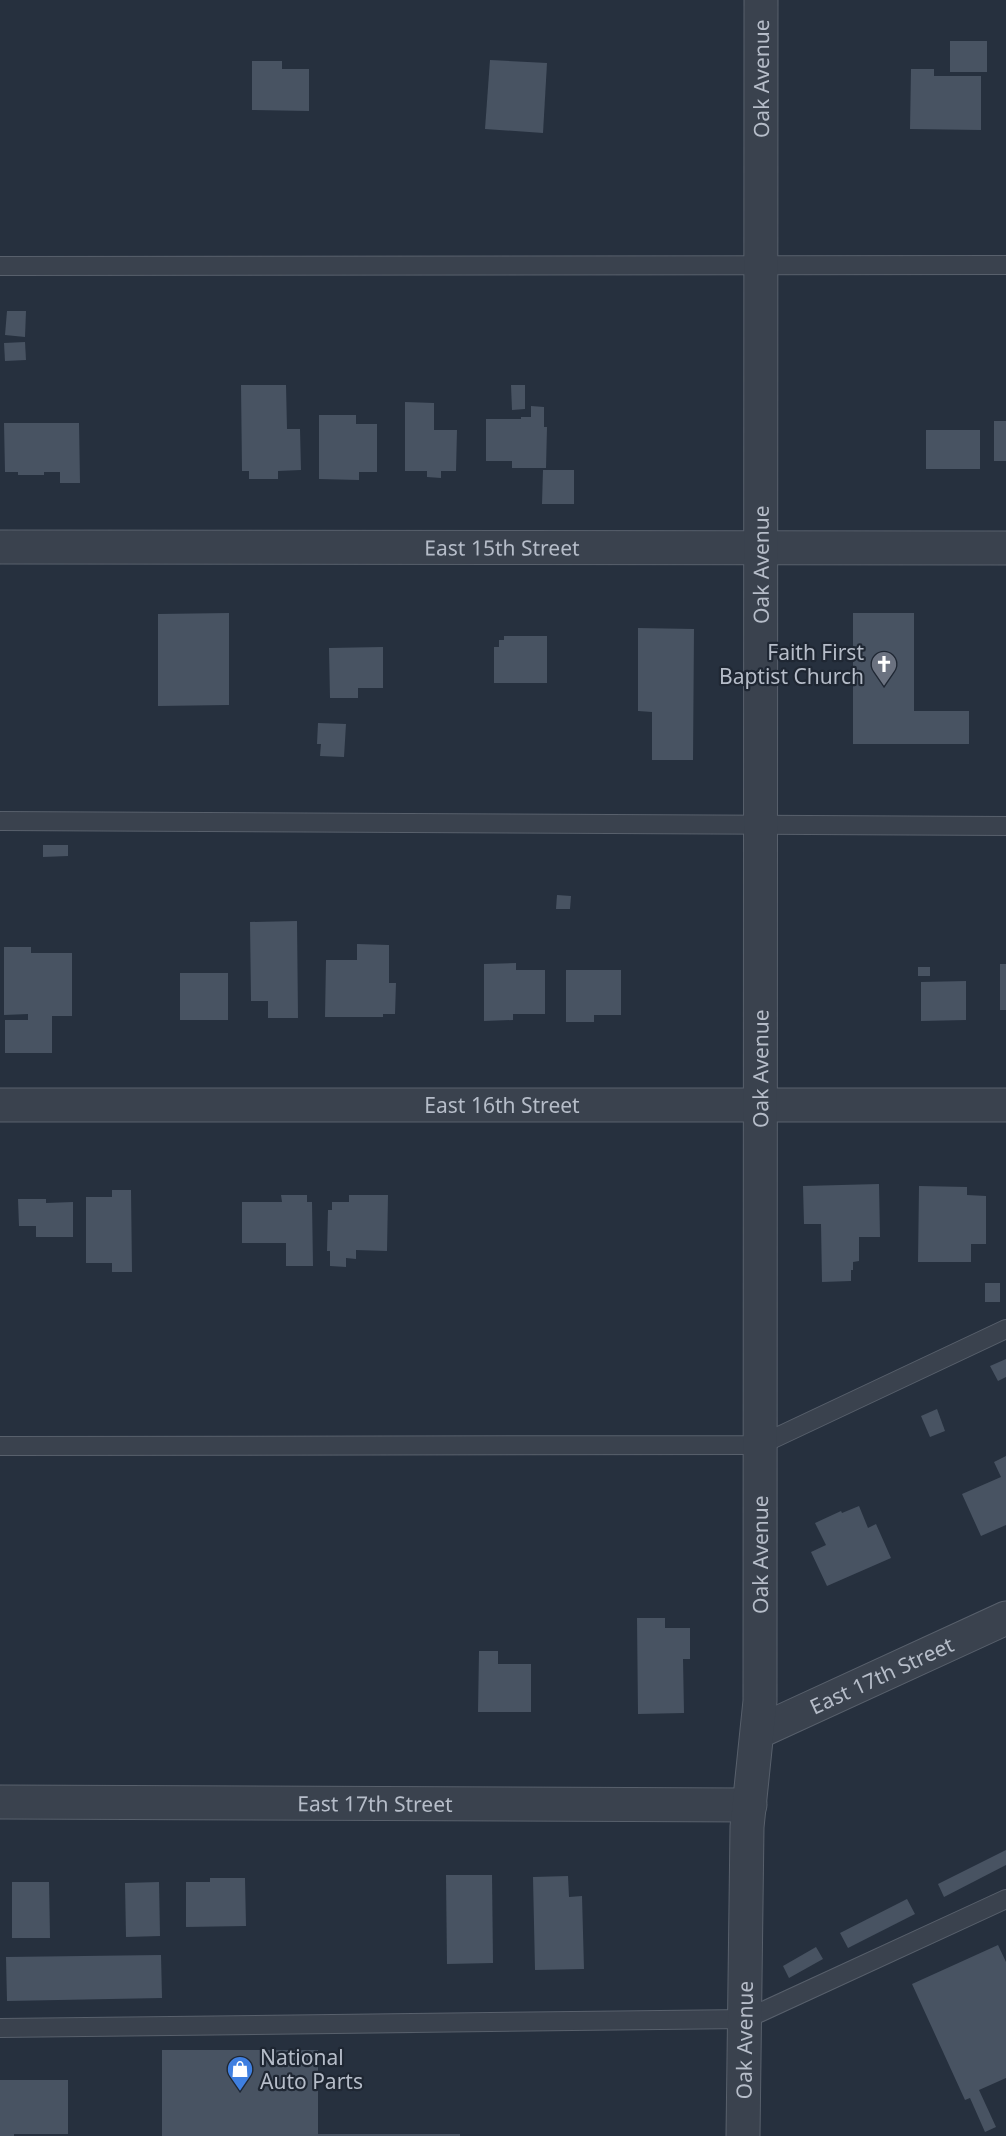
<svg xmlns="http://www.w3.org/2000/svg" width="1006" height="2136" viewBox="0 0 1006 2136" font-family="'Noto Sans',sans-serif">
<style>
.building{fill:#485362}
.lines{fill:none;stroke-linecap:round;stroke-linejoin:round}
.lane-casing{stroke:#58606c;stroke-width:20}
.street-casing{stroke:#58606c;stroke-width:35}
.lane{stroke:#3a424e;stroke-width:18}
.street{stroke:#3a424e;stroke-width:33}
.labels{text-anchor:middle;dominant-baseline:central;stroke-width:4.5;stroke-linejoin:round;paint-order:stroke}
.street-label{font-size:21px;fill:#b6bdc9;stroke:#1f2733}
.poi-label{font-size:21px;fill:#b6bdc9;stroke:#1f2733;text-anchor:end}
</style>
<rect width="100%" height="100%" fill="#26303e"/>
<!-- building -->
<g class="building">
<rect x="950" y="41" width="37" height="31"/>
<path d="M 490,60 L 547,63 L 543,133 L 485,129 Z"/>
<path d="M 252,61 L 282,61 L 282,69 L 309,69 L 309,111 L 252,110 Z"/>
<path d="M 911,69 L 934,69 L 934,76 L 981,76 L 981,130 L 910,129 Z"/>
<path d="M 7,311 L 26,311 L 25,337 L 5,335 Z"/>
<path d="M 25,342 L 26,360 L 5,361 L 4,343 Z"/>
<path d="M 241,385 L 286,385 L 287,429 L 300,429 L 301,470 L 278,471 L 278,479 L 249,479 L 249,471 L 242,471 Z"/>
<path d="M 511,385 L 525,385 L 525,409 L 512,410 Z"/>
<path d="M 405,402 L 434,403 L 434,430 L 457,430 L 456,471 L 441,471 L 441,478 L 427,477 L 427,471 L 405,471 Z"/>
<path d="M 531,406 L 544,407 L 544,427 L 547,427 L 546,468 L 512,468 L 512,461 L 486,461 L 486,419 L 521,419 L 521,417 L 531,417 Z"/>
<path d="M 319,415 L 356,415 L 356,424 L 377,424 L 377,472 L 359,472 L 359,480 L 319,479 Z"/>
<rect x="994" y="421" width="12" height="40"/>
<path d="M 4,423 L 79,423 L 80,483 L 60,483 L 60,472 L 44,472 L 44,475 L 18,475 L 18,472 L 5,472 Z"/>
<rect x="926" y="430" width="54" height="39"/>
<path d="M 543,470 L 574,470 L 574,504 L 542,504 Z"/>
<path d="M 229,613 L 229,705 L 158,706 L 158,614 Z"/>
<path d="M 853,613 L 914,613 L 914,711 L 969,711 L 969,744 L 853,744 Z"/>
<path d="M 638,628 L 694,629 L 693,760 L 652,760 L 652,712 L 638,711 Z"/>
<path d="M 504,636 L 547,636 L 547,683 L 494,683 L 494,647 L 499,647 L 499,640 L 504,640 Z"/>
<path d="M 383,647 L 383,688 L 358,688 L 358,698 L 330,698 L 329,648 Z"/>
<path d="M 318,723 L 346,724 L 344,757 L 320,756 L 321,744 L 317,744 Z"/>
<path d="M 43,845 L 68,845 L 68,856 L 43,857 Z"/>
<path d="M 557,895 L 571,896 L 570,909 L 556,909 Z"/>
<path d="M 297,921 L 298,1018 L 268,1018 L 268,1001 L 251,1001 L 250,922 Z"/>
<path d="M 357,944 L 389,945 L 389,983 L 396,983 L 395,1014 L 383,1014 L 383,1017 L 325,1017 L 326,960 L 357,960 Z"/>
<path d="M 4,947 L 31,947 L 31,953 L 72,953 L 72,1016 L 52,1016 L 52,1053 L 5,1053 L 5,1020 L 28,1020 L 28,1014 L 4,1015 Z"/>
<path d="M 516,963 L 516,970 L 545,970 L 545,1014 L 513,1014 L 513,1020 L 484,1021 L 484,964 Z"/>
<rect x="1000" y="964" width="6" height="46"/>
<rect x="918" y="967" width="12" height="9"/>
<path d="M 566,970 L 621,970 L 621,1015 L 594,1015 L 594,1022 L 566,1022 Z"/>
<rect x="180" y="973" width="48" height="47"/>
<path d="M 966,981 L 966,1020 L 921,1021 L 921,982 Z"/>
<path d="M 879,1184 L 880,1237 L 859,1237 L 859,1261 L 853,1262 L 853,1270 L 851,1270 L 851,1281 L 822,1282 L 821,1224 L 804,1224 L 803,1186 Z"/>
<path d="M 919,1186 L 967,1187 L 967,1195 L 986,1196 L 986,1244 L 971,1244 L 971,1262 L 918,1262 Z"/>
<path d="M 112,1190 L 131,1190 L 132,1272 L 112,1272 L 112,1263 L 86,1263 L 86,1197 L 112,1197 Z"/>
<path d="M 281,1195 L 307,1195 L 307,1202 L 312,1202 L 313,1266 L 286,1266 L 286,1243 L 242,1243 L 242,1202 L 282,1202 Z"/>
<path d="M 349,1195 L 388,1195 L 387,1251 L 356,1250 L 356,1259 L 346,1258 L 346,1267 L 330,1266 L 330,1251 L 327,1251 L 328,1210 L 332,1210 L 332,1202 L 349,1202 Z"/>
<path d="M 18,1199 L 46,1199 L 46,1203 L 73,1202 L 73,1237 L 36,1237 L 36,1226 L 19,1226 Z"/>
<rect x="985" y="1283" width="15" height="19"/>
<path d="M 1006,1359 L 1006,1377 L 998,1381 L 990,1366 Z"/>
<path d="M 937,1409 L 945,1431 L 930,1437 L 921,1416 Z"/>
<path d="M 1006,1456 L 1006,1525 L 981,1536 L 962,1494 L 1001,1477 L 994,1462 Z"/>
<path d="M 859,1506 L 868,1528 L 876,1524 L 891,1558 L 827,1586 L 811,1552 L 826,1545 L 815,1523 L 841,1511 L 842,1513 Z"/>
<path d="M 637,1618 L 665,1618 L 665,1628 L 690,1628 L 690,1659 L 683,1659 L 684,1713 L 638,1714 Z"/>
<path d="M 479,1651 L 498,1651 L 498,1664 L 531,1664 L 531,1712 L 478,1712 Z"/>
<path d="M 1006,1850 L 1006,1865 L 944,1897 L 938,1884 Z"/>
<path d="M 446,1875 L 492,1875 L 493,1963 L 447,1964 Z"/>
<path d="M 568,1876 L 569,1897 L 582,1896 L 584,1969 L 535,1970 L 533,1877 Z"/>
<path d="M 210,1878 L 245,1878 L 246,1926 L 186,1927 L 186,1882 L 210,1882 Z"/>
<path d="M 12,1882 L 49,1882 L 50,1938 L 12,1938 Z"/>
<path d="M 159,1882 L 160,1936 L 126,1937 L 125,1883 Z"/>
<path d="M 907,1899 L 915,1914 L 848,1948 L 840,1933 Z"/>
<path d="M 998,1945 L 1006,1962 L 1006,2078 L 979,2090 L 996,2127 L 985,2132 L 970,2098 L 965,2100 L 912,1984 Z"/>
<path d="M 816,1947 L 823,1959 L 789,1978 L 783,1966 Z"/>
<path d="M 161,1955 L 162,1998 L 7,2001 L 6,1957 Z"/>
<path d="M 162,2050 L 318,2050 L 318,2134 L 460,2134 L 460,2136 L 162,2136 Z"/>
<path d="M 0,2080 L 68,2080 L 68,2134 L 14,2134 L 14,2136 L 0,2136 Z"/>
</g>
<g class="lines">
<!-- lane casing -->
<g class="lane-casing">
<g id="lane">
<path d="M 0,266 L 1006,265"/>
<path d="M 0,821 L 1006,826"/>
<path d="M 0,1446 L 760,1445 L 1006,1329"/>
<path d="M 0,2028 L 746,2019 L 1006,1899"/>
</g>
</g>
<!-- street casing -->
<g class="street-casing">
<g id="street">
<path id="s1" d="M 0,547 L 1006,548"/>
<path id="s2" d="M 0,1105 L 1006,1105"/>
<path id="s3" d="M 758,1732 L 1006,1618"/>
<path id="s4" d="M 0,1802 L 750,1805"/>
<path id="s5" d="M 743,2136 L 747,1827 L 760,1701 L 761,0"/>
</g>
</g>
<!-- lane -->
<use href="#lane" class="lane"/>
<!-- street -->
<use href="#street" class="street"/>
</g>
<!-- icons -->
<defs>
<g id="church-pin" transform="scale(1.35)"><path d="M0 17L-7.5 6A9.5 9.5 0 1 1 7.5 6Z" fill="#6b7280" stroke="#1f2733"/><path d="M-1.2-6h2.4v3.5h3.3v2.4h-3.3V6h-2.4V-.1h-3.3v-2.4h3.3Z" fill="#fff"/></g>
<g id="shop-pin" transform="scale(1.35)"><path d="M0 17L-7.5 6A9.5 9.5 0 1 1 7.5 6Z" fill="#3f7fe0" stroke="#1f2733"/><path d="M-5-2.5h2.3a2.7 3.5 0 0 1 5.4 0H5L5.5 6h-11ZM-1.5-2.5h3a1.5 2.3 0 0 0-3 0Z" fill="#fff"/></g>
</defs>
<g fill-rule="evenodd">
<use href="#church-pin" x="884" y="664"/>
<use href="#shop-pin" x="240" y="2069"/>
</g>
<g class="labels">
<!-- street labels -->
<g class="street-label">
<text stroke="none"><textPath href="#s5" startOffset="2058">Oak Avenue</textPath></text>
<text stroke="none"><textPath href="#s1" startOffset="502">East 15th Street</textPath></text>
<text stroke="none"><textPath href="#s5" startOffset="1572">Oak Avenue</textPath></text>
<text stroke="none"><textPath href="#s5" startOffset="1068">Oak Avenue</textPath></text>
<text stroke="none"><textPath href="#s2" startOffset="502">East 16th Street</textPath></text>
<text stroke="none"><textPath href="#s5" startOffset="582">Oak Avenue</textPath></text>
<text stroke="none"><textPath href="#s3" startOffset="136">East 17th Street</textPath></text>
<text stroke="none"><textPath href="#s4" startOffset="375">East 17th Street</textPath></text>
<text stroke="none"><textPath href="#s5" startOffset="96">Oak Avenue</textPath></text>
</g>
<!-- poi labels -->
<g class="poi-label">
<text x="864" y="652">Faith First<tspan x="864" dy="24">Baptist Church</tspan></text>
<text x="260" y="2057" text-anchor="start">National<tspan x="260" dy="24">Auto Parts</tspan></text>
</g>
</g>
</svg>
